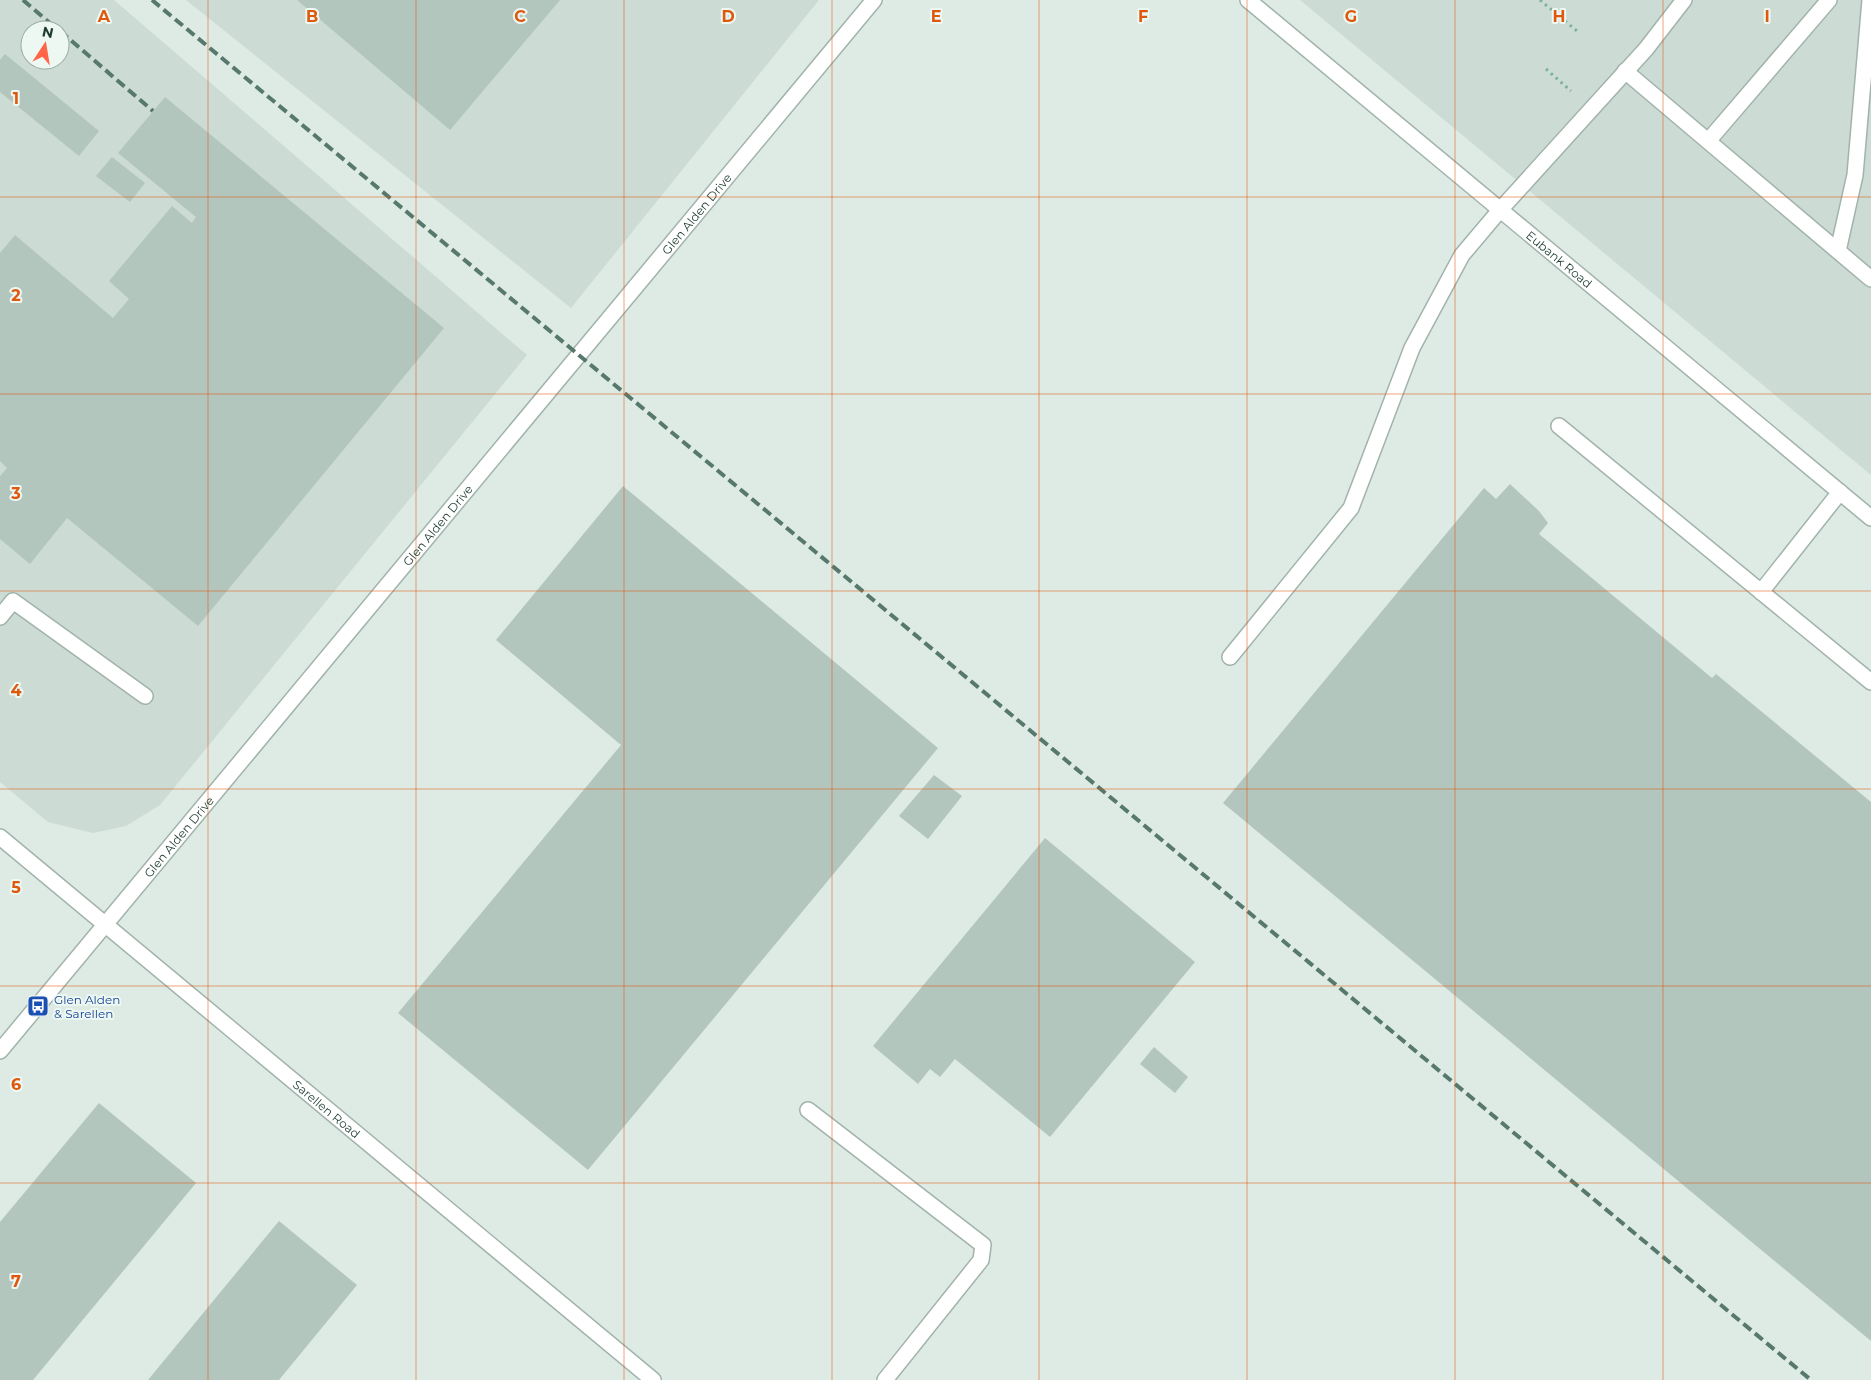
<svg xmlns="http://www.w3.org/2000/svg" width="1871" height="1380" viewBox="0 0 1871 1380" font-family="Montserrat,sans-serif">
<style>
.built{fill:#ccdbd3;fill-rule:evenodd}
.building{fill:#b3c6bd}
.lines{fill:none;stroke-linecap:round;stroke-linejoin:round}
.minor-casing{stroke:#a1b3ab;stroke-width:18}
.path{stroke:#7bb29c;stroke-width:3;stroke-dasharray:2.5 4;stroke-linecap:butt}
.minor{stroke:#fff;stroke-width:15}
.rail{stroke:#57786d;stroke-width:4;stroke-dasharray:10 5;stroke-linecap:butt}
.grid{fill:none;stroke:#de580e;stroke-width:1;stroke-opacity:0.55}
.labels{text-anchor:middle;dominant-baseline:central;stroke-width:4;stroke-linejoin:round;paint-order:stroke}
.street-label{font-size:12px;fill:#1e3c32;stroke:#eef8f2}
.transit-label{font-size:12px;fill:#164399;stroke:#eef8f2;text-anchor:start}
.grid-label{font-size:16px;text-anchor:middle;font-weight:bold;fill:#de580e;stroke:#eef8f2;stroke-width:4;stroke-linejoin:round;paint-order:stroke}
</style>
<rect width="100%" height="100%" fill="#deebe4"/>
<!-- built -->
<g class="built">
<path d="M 0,0 L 114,0 L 527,355 L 160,805 L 126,826 L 93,833 L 48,822 L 0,782 ZM 30,30 L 60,30 L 60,60 L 30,60 Z"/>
<path d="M 186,0 L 819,0 L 571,308 Z"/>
<path d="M 1300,0 L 1871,0 L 1871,475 Z"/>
</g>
<!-- building -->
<g class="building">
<path d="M 297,0 L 560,0 L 450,130 Z"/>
<path d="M 5,54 L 99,131 L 79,156 L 0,92 L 0,60 Z"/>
<path d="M 165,97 L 444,328 L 198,626 L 67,518 L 30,564 L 0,539 L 0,476 L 7,468 L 0,461 L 0,253 L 15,235 L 113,318 L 129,299 L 109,281 L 172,206 L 192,223 L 196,217 L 118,153 Z"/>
<path d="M 112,157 L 145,183 L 130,202 L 96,176 Z"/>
<path d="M 1510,484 L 1539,511 L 1548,523 L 1539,534 L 1712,678 L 1716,674 L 1871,802 L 1871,1341 L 1223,803 L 1484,488 L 1496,499 Z"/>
<path d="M 623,486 L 938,748 L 588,1170 L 398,1013 L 621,745 L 496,640 Z"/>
<path d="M 934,775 L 962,796 L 928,839 L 899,816 Z"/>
<path d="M 1045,838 L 1195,962 L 1050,1137 L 955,1059 L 940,1077 L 930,1069 L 918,1084 L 873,1046 Z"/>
<path d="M 1154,1047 L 1188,1077 L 1175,1093 L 1140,1064 Z"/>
<path d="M 99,1103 L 196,1183 L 33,1380 L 0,1380 L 0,1222 Z"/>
<path d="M 279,1221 L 357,1285 L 279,1380 L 148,1380 Z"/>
</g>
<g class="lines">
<!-- minor casing -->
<g class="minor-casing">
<g id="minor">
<path id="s1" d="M 1248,0 L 1871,518"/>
<path d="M 1625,71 L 1871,279"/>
<path d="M 1709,140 L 1829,0"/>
<path d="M 1838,251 L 1855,175 L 1870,0"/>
<path d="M 1559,426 L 1871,682"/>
<path d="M 1761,592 L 1840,492"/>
<path d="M 0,617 L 13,601 L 145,696"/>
<path d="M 1230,657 L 1351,508 L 1412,348 L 1462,255 L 1500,210 L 1646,49 L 1684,0"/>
<path id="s2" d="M 0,837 L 653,1380"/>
<path id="s3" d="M 0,1051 L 874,0"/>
<path d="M 808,1110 L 983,1245 L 981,1260 L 885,1380"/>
</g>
</g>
<!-- path -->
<g class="path">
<path d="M 1540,0 L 1577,31"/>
<path d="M 1546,69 L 1571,91"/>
</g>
<!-- minor -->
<use href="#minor" class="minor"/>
<!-- rail -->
<g class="rail">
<path d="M 23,0 L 58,30"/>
<path d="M 152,0 L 1811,1380"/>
<path d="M 60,31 L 153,111"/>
</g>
</g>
<!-- grid -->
<path class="grid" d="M 208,0 L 208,1380M 416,0 L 416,1380M 624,0 L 624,1380M 832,0 L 832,1380M 1039,0 L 1039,1380M 1247,0 L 1247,1380M 1455,0 L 1455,1380M 1663,0 L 1663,1380M 0,197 L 1871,197M 0,394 L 1871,394M 0,591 L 1871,591M 0,789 L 1871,789M 0,986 L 1871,986M 0,1183 L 1871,1183"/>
<!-- icons -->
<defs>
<g id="bus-square" transform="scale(1.125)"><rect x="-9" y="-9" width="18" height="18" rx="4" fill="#1a4fb4" stroke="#eef8f2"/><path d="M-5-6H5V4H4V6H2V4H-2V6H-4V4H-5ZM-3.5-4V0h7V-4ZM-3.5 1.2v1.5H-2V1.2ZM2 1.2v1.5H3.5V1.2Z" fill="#fff"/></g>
</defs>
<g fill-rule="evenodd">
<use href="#bus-square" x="38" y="1006"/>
</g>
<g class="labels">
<!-- street labels -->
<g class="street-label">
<text stroke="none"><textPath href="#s3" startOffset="1089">Glen Alden Drive</textPath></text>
<text stroke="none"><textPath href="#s1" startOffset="405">Eubank Road</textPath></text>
<text stroke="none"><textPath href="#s3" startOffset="684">Glen Alden Drive</textPath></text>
<text stroke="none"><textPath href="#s3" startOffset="279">Glen Alden Drive</textPath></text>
<text stroke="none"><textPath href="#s2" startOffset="425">Sarellen Road</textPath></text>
</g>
<!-- transit labels -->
<g class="transit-label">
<text x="54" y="999">Glen Alden<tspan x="54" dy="14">&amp; Sarellen</tspan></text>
</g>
</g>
<g class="grid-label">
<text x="104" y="22">A</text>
<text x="312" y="22">B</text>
<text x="520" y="22">C</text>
<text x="728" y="22">D</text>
<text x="936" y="22">E</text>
<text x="1143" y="22">F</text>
<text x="1351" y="22">G</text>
<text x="1559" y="22">H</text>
<text x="1767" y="22">I</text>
<text x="16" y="104">1</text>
<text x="16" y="301">2</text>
<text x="16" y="499">3</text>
<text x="16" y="696">4</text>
<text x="16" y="893">5</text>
<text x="16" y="1090">6</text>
<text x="16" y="1287">7</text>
</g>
<!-- north arrow -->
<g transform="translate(45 45) rotate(12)"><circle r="24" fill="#eef8f2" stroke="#9bada5"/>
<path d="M0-4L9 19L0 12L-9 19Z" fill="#ff6648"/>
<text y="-8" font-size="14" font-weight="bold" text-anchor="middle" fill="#1e3c32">N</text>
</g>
</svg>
